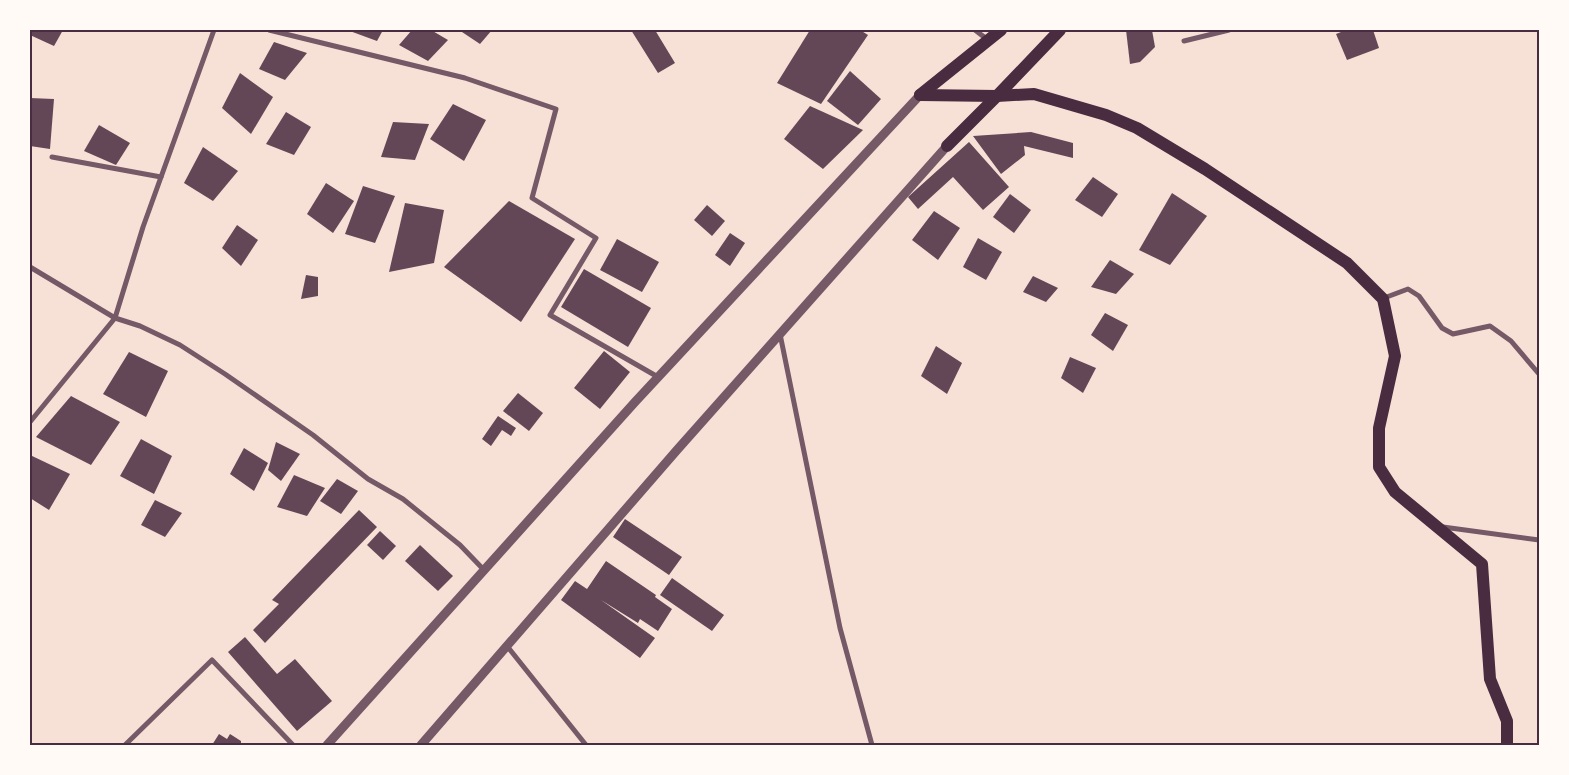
<svg xmlns="http://www.w3.org/2000/svg" width="1569" height="775" viewBox="0 0 1569 775" font-family="Karla,sans-serif">
<style>
.building{fill:#644757}
.lines{fill:none;stroke-linecap:round;stroke-linejoin:round}
.minor{stroke:#755966;stroke-width:5}
.tertiary{stroke:#755966;stroke-width:9}
.primary{stroke:#4a2c40;stroke-width:12}
.trunk{stroke:#4a2c40;stroke-width:12}
.neatline{fill:none;stroke:#4a2c40;stroke-width:2}
</style>
<rect width="100%" height="100%" fill="#f7e1d7"/>
<!-- building -->
<g class="building">
<path d="M 30,30 L 63,30 L 54,46 L 30,35 Z"/>
<path d="M 347,30 L 383,30 L 377,41 Z"/>
<path d="M 412,30 L 431,30 L 448,40 L 428,61 L 399,45 Z"/>
<path d="M 459,30 L 492,30 L 480,44 Z"/>
<path d="M 631,30 L 655,30 L 675,63 L 658,73 Z"/>
<path d="M 810,30 L 860,30 L 868,35 L 821,104 L 777,83 Z"/>
<path d="M 1126,30 L 1152,30 L 1155,47 L 1140,62 L 1130,64 Z"/>
<path d="M 1346,30 L 1373,30 L 1379,48 L 1347,60 L 1336,34 Z"/>
<path d="M 274,42 L 307,53 L 285,80 L 259,69 Z"/>
<path d="M 850,71 L 881,99 L 858,125 L 827,101 Z"/>
<path d="M 240,73 L 273,97 L 251,134 L 222,108 Z"/>
<path d="M 30,98 L 54,99 L 50,149 L 30,146 Z"/>
<path d="M 453,104 L 486,120 L 464,161 L 430,139 Z"/>
<path d="M 810,106 L 863,130 L 823,169 L 784,139 Z"/>
<path d="M 286,112 L 311,127 L 294,155 L 266,144 Z"/>
<path d="M 393,122 L 429,124 L 415,160 L 381,157 Z"/>
<path d="M 99,125 L 130,143 L 116,165 L 84,151 Z"/>
<path d="M 1031,132 L 1073,143 L 1073,158 L 1024,146 L 1025,155 L 1001,174 L 973,136 Z"/>
<path d="M 969,142 L 1009,187 L 983,210 L 953,177 L 918,209 L 908,197 Z"/>
<path d="M 203,147 L 238,171 L 213,201 L 184,183 Z"/>
<path d="M 1093,177 L 1118,194 L 1102,217 L 1075,200 Z"/>
<path d="M 326,183 L 354,201 L 333,233 L 307,214 Z"/>
<path d="M 363,186 L 395,196 L 375,243 L 345,234 Z"/>
<path d="M 1172,193 L 1207,216 L 1170,265 L 1139,250 Z"/>
<path d="M 1010,194 L 1031,210 L 1014,233 L 993,217 Z"/>
<path d="M 509,201 L 575,239 L 521,322 L 444,267 Z"/>
<path d="M 405,203 L 444,210 L 434,263 L 389,272 Z"/>
<path d="M 707,205 L 725,221 L 712,236 L 694,220 Z"/>
<path d="M 934,211 L 960,228 L 938,260 L 912,240 Z"/>
<path d="M 237,225 L 258,240 L 241,266 L 222,248 Z"/>
<path d="M 730,233 L 745,243 L 730,266 L 715,255 Z"/>
<path d="M 978,238 L 1002,252 L 986,280 L 963,267 Z"/>
<path d="M 617,239 L 659,262 L 642,292 L 600,270 Z"/>
<path d="M 1110,260 L 1134,274 L 1116,294 L 1091,287 Z"/>
<path d="M 584,269 L 651,308 L 628,347 L 561,307 Z"/>
<path d="M 306,275 L 318,277 L 318,296 L 301,299 Z"/>
<path d="M 1033,276 L 1058,288 L 1046,302 L 1023,292 Z"/>
<path d="M 1105,313 L 1128,325 L 1113,351 L 1091,335 Z"/>
<path d="M 936,346 L 962,363 L 947,394 L 921,376 Z"/>
<path d="M 604,351 L 630,372 L 600,409 L 574,388 Z"/>
<path d="M 129,352 L 168,371 L 146,417 L 103,394 Z"/>
<path d="M 1070,357 L 1096,368 L 1083,393 L 1061,378 Z"/>
<path d="M 518,393 L 543,413 L 529,431 L 503,411 Z"/>
<path d="M 71,396 L 120,422 L 91,465 L 36,437 Z"/>
<path d="M 498,416 L 516,428 L 511,436 L 502,430 L 491,446 L 482,439 Z"/>
<path d="M 141,439 L 172,456 L 154,494 L 120,476 Z"/>
<path d="M 276,442 L 300,454 L 281,481 L 268,470 Z"/>
<path d="M 244,448 L 268,463 L 254,491 L 230,474 Z"/>
<path d="M 30,455 L 70,474 L 49,510 L 30,498 Z"/>
<path d="M 294,475 L 325,488 L 307,516 L 277,507 Z"/>
<path d="M 337,479 L 358,491 L 341,514 L 320,501 Z"/>
<path d="M 155,500 L 182,513 L 165,537 L 141,525 Z"/>
<path d="M 359,510 L 377,527 L 265,643 L 253,630 L 279,604 L 272,600 Z"/>
<path d="M 625,519 L 682,557 L 669,575 L 613,537 Z"/>
<path d="M 380,531 L 396,546 L 383,560 L 367,545 Z"/>
<path d="M 420,545 L 453,576 L 438,591 L 405,561 Z"/>
<path d="M 606,561 L 656,595 L 655,597 L 672,609 L 658,631 L 640,619 L 638,623 L 601,600 L 655,638 L 640,658 L 561,600 L 575,581 L 587,589 Z"/>
<path d="M 672,578 L 724,615 L 712,631 L 660,595 Z"/>
<path d="M 245,637 L 277,674 L 295,659 L 332,701 L 297,731 L 228,652 Z"/>
<path d="M 219,734 L 227,739 L 230,734 L 241,741 L 241,745 L 212,745 Z"/>
</g>
<g class="lines">
<!-- minor -->
<g class="minor">
<path d="M 269,30 L 465,78 L 556,109 L 532,198 L 596,238 L 550,315 L 658,377"/>
<path d="M 975,30 L 988,40"/>
<path d="M 1184,41 L 1229,30"/>
<path d="M 52,157 L 161,177"/>
<path d="M 30,267 L 115,318 L 143,227 L 214,30"/>
<path d="M 1384,298 L 1408,289 L 1419,296 L 1442,328 L 1453,334 L 1490,326 L 1511,341 L 1539,374"/>
<path d="M 780,334 L 840,628 L 872,745"/>
<path d="M 30,422 L 115,318 L 140,326 L 180,345 L 225,374 L 313,435 L 368,479 L 403,499 L 460,545 L 484,570"/>
<path d="M 1443,527 L 1539,540"/>
<path d="M 507,646 L 586,745"/>
<path d="M 125,745 L 212,660 L 293,745"/>
</g>
<!-- tertiary -->
<g class="tertiary">
<path d="M 327,745 L 635,402 L 920,95"/>
<path d="M 421,745 L 677,450 L 947,146"/>
</g>
<!-- primary -->
<g class="primary">
<path d="M 920,95 L 1001,30"/>
<path d="M 997,96 L 1060,30"/>
</g>
<!-- trunk -->
<g class="trunk">
<path d="M 920,95 L 997,96 L 1034,94 L 1106,115 L 1137,128 L 1205,169 L 1347,263 L 1383,299 L 1395,356 L 1379,428 L 1379,467 L 1395,492 L 1482,564 L 1490,679 L 1507,721 L 1507,745"/>
<path d="M 947,146 L 997,96"/>
</g>
</g>
<!-- border -->
<rect width="1569" height="775" fill="none" stroke="#fffaf5" stroke-width="62"/>
<rect x="31" y="31" width="1507" height="713" class="neatline"/>
</svg>
